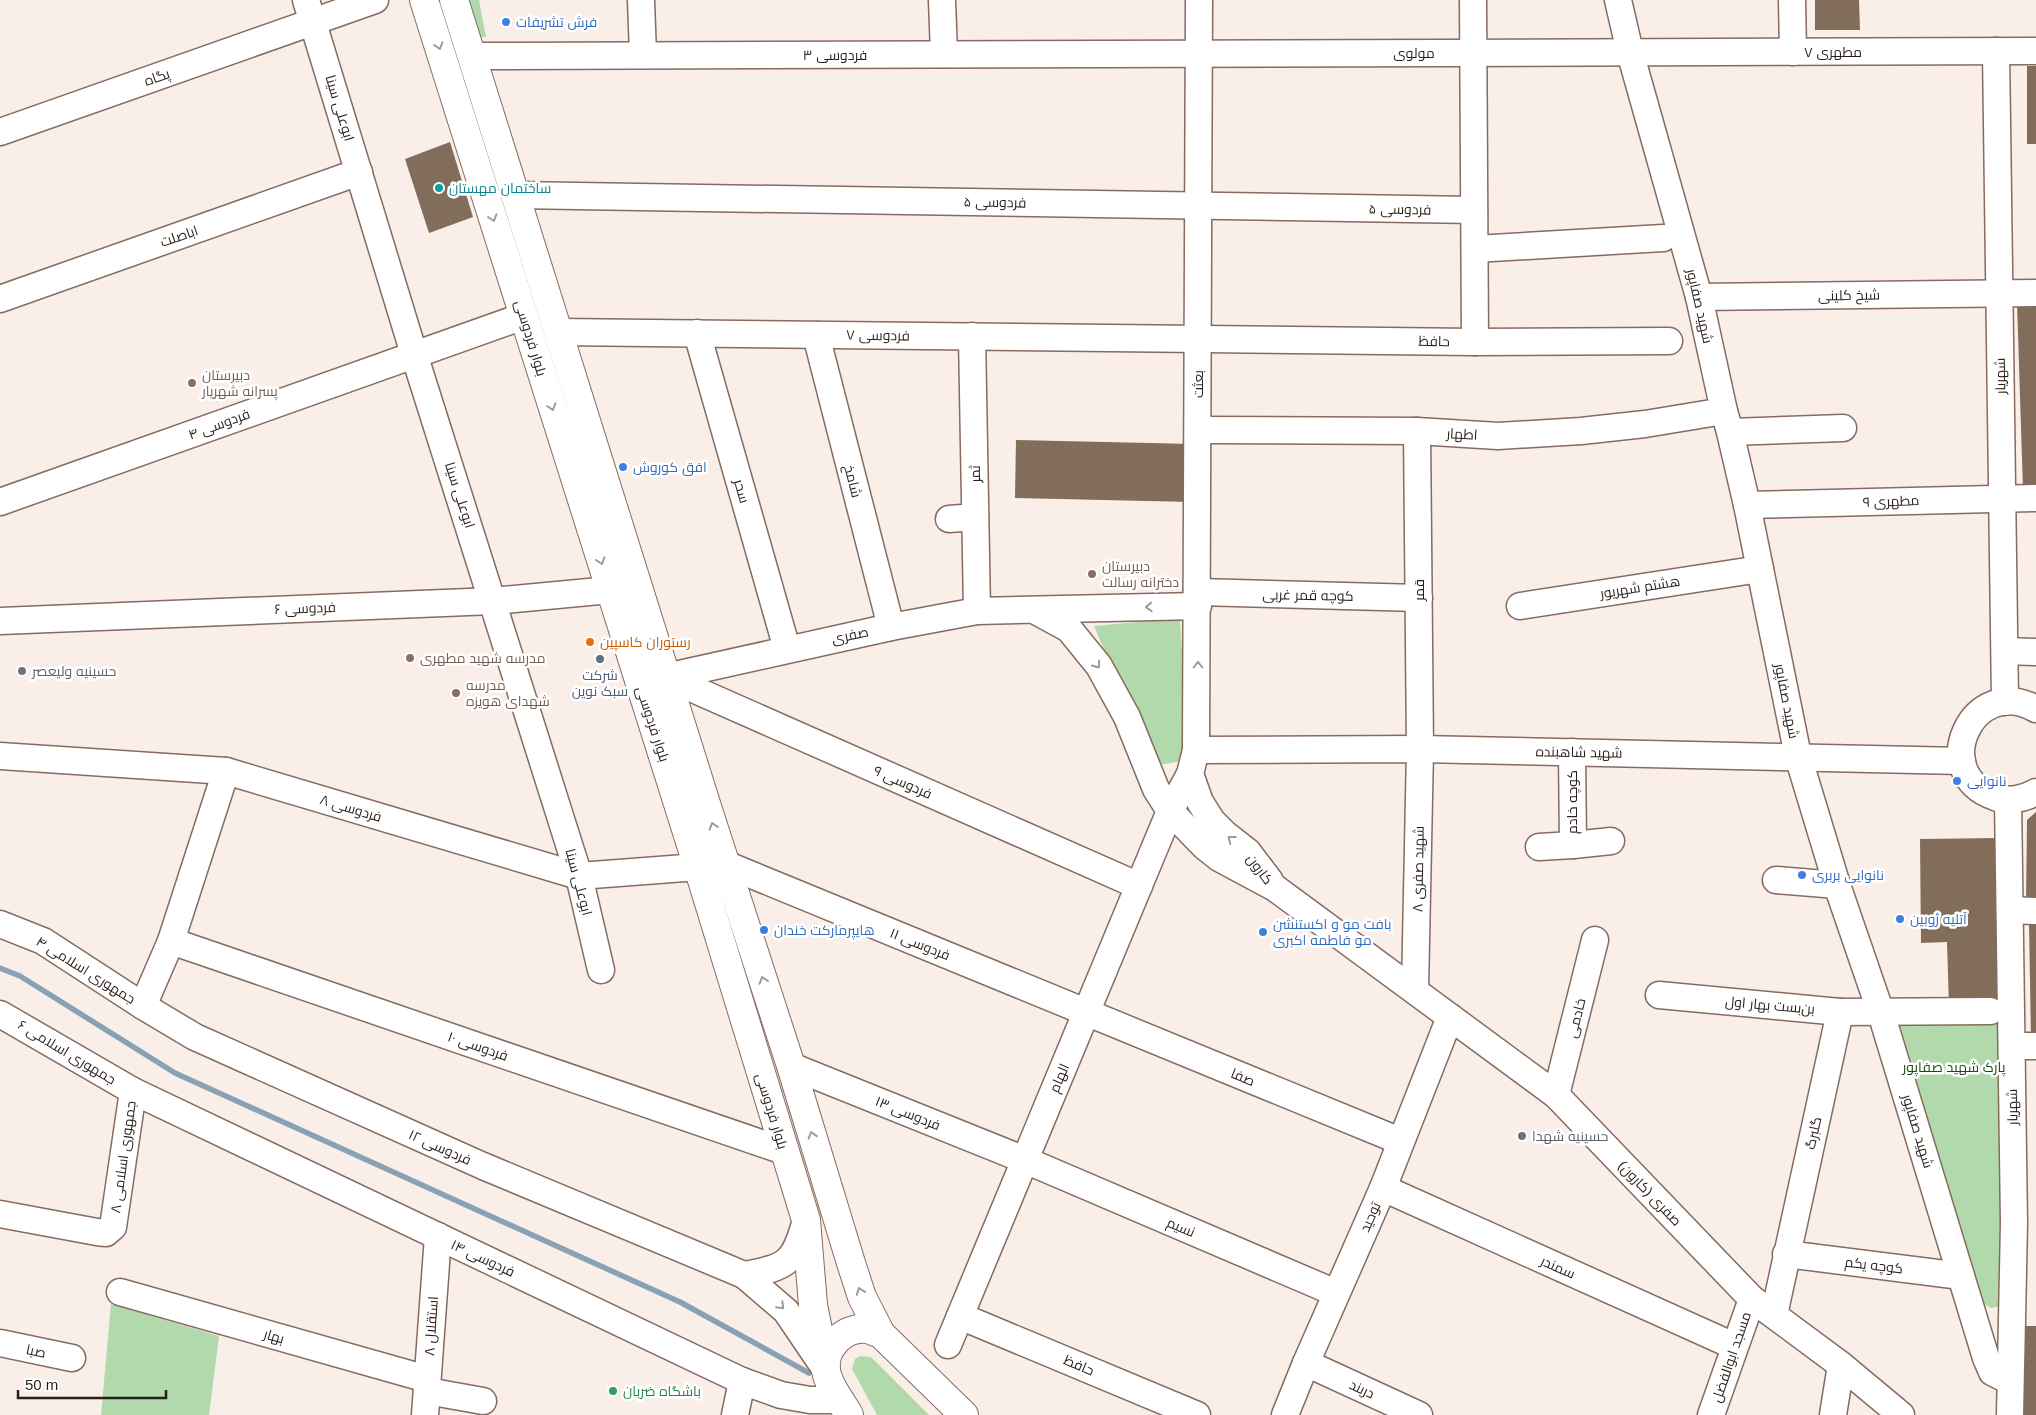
<svg xmlns="http://www.w3.org/2000/svg" width="2036" height="1415" viewBox="0 0 2036 1415" font-family="Helvetica,Cairo,sans-serif">
<style>
.green{fill:#b2d9ac}
.lines{fill:none;stroke-linecap:round;stroke-linejoin:round}
.stream{stroke:#88a2b3;stroke-width:5.5}
.building{fill:#816d59}
.minor-casing{stroke:#866b5f;stroke-width:29}
.major-casing{stroke:#866b5f;stroke-width:30}
.minor{stroke:#fff;stroke-width:26}
.major{stroke:#fff;stroke-width:28}
.oneway{stroke:#9f9a98}
.shop-dot{fill:#3f7fe0;stroke:#fff;stroke-width:2}
.culture-dot{fill:#0f9aa8;stroke:#fff;stroke-width:2}
.education-dot{fill:#8d6e63;stroke:#fff;stroke-width:2}
.food-dot{fill:#e8710a;stroke:#fff;stroke-width:2}
.service-dot{fill:#5c6f8a;stroke:#fff;stroke-width:2}
.worship-dot{fill:#6b7280;stroke:#fff;stroke-width:2}
.leisure-dot{fill:#2e9e5b;stroke:#fff;stroke-width:2}
.labels{text-anchor:middle;dominant-baseline:central;stroke-width:5;stroke-linejoin:round;paint-order:stroke}
.shop-label{font-size:14px;fill:#366cbe;stroke:#fff;text-anchor:start}
.street-label{font-size:14px;fill:#2a1e1a;stroke:#fff}
.culture-label{font-size:14px;fill:#0d838f;stroke:#fff;text-anchor:start}
.education-label{font-size:14px;fill:#785e54;stroke:#fff;text-anchor:start}
.food-label{font-size:14px;fill:#c56008;stroke:#fff;text-anchor:start}
.worship-label{font-size:14px;fill:#5b616d;stroke:#fff;text-anchor:start}
.service-label{font-size:14px;fill:#4e5e75;stroke:#fff}
.park-label{font-size:14px;fill:#1a4b13;stroke:#fff}
.leisure-label{font-size:14px;fill:#27864d;stroke:#fff;text-anchor:start}
</style>
<rect width="100%" height="100%" fill="#faeee8"/>
<!-- green -->
<g class="green">
<path d="M 465,0 L 479,0 L 486,37 L 475,37 Z"/>
<path d="M 1180,618 L 1188,760 L 1153,766 L 1094,626 Z"/>
<path d="M 1891,1018 L 2000,1019 L 2001,1306 L 1991,1308 L 1980,1302 Z"/>
<path d="M 111,1304 L 219,1336 L 209,1415 L 101,1415 Z"/>
<path d="M 860,1356 L 871,1357 L 929,1415 L 877,1415 L 852,1369 L 855,1359 Z"/>
</g>
<g class="lines">
<!-- stream -->
<path class="stream" d="M 0,968 L 20,976 L 175,1073 L 680,1302 L 809,1373"/>
</g>
<!-- building -->
<g class="building">
<path d="M 1815,0 L 1859,0 L 1860,30 L 1815,30 Z"/>
<rect x="2027" y="66" width="9" height="78"/>
<path d="M 450,142 L 473,217 L 429,233 L 405,159 Z"/>
<path d="M 2036,302 L 2036,490 L 2023,490 L 2017,303 Z"/>
<path d="M 1016,440 L 1193,444 L 1192,502 L 1015,498 Z"/>
<path d="M 2036,812 L 2036,903 L 2026,903 L 2027,820 Z"/>
<path d="M 1999,838 L 2002,1006 L 1949,1007 L 1947,942 L 1921,943 L 1920,839 Z"/>
<path d="M 2029,923 L 2036,923 L 2036,1037 L 2031,1037 Z"/>
<path d="M 2023,1326 L 2036,1326 L 2036,1415 L 2020,1415 Z"/>
</g>
<g class="lines">
<!-- minor casing -->
<g class="minor-casing">
<g id="minor">
<path d="M 306,0 L 414,354 L 579,876 L 601,970"/>
<path d="M 641,0 L 643,55"/>
<path d="M 942,0 L 944,54"/>
<path d="M 1473,0 L 1475,342"/>
<path d="M 1618,0 L 1630,52 L 1699,297 L 1724,411 L 1730,432 L 1747,505 L 1798,756 L 1837,885 L 1881,1013 L 1986,1358 L 1992,1372 L 2010,1381"/>
<path d="M 1792,0 L 1793,52"/>
<path d="M 1996,51 L 2005,702"/>
<path d="M 472,56 L 2036,51"/>
<path d="M 0,132 L 375,0"/>
<path d="M 515,195 L 1474,210"/>
<path d="M 1475,249 L 1663,238"/>
<path d="M 1699,297 L 2036,293"/>
<path d="M 0,299 L 359,172"/>
<path d="M 558,332 L 1475,342 L 1669,341"/>
<path d="M 697,333 L 787,649"/>
<path d="M 816,335 L 891,627"/>
<path d="M 972,336 L 977,611"/>
<path d="M 1198,430 L 1417,431 L 1498,436 L 1581,431 L 1645,424 L 1724,411"/>
<path d="M 1730,432 L 1843,428"/>
<path d="M 0,502 L 524,316"/>
<path d="M 1747,505 L 2036,498"/>
<path d="M 949,519 L 975,517"/>
<path d="M 1198,592 L 1419,598"/>
<path d="M 1520,606 L 1760,569"/>
<path d="M 1036,611 L 1069,629 L 1099,666 L 1127,717 L 1156,789 L 1170,811 L 1204,846 L 1219,858 L 1275,888 L 1556,1095 L 1752,1299 L 1841,1365 L 1901,1415"/>
<path d="M 0,621 L 493,601 L 610,590"/>
<path d="M 2005,651 L 2036,652"/>
<path d="M 666,677 L 891,627 L 977,611 L 1198,606"/>
<path d="M 666,677 L 1139,886"/>
<path d="M 2036,709 C 1972,673 1927,774 1995,797 C 2008,802 2024,799 2036,792"/>
<path d="M 1196,750 L 1420,749 L 1962,761"/>
<path d="M 1572,752 L 1573,845 L 1611,841"/>
<path d="M 0,756 L 226,771 L 579,876 L 698,867"/>
<path d="M 1190,774 L 1200,802 L 1212,821 L 1225,834 L 1248,852 L 1270,881"/>
<path d="M 2008,800 L 2014,1223 L 2010,1415"/>
<path d="M 1539,847 L 1573,845"/>
<path d="M 725,864 L 1400,1141"/>
<path d="M 1776,880 L 1837,885"/>
<path d="M 2010,910 L 2036,911"/>
<path d="M 0,924 L 43,941 L 143,1006 L 195,1037 L 483,1166 L 744,1275 L 786,1311 L 826,1370"/>
<path d="M 171,941 L 784,1151"/>
<path d="M 1415,990 L 1420,749 L 1417,431"/>
<path d="M 1659,995 L 1840,1012 L 1990,1011"/>
<path d="M 143,1006 L 171,941 L 226,771"/>
<path d="M 0,1014 L 133,1091 L 742,1381 L 781,1395 L 810,1400 L 840,1400"/>
<path d="M 2012,1046 L 2036,1046"/>
<path d="M 791,1066 L 1025,1160 L 1336,1293"/>
<path d="M 1556,1095 L 1595,940"/>
<path d="M 1383,1188 L 1734,1346"/>
<path d="M 0,1214 L 97,1232 L 106,1233 L 113,1227 L 133,1091"/>
<path d="M 1786,1254 L 1961,1276"/>
<path d="M 744,1275 C 787,1267 794,1264 806,1220"/>
<path d="M 120,1292 L 427,1379"/>
<path d="M 1774,1315 L 1840,1012"/>
<path d="M 960,1316 L 1197,1415"/>
<path d="M 0,1343 L 72,1358"/>
<path d="M 948,1345 L 1170,811 L 1190,774 L 1196,750 L 1199,0"/>
<path d="M 1306,1363 L 1419,1415"/>
<path d="M 427,1391 L 483,1401"/>
<path d="M 425,1415 L 438,1236"/>
<path d="M 735,1415 L 742,1381"/>
<path d="M 1285,1415 L 1306,1363 L 1383,1188 L 1450,1017"/>
<path d="M 1711,1415 L 1752,1299"/>
<path d="M 1833,1415 L 1841,1365"/>
</g>
</g>
<!-- major casing -->
<g class="major-casing">
<g id="major">
<path d="M 424,0 L 698,867 L 806,1220 L 813,1305 L 826,1370"/>
<path d="M 454,0 L 708,810 L 791,1066 L 851,1263 L 862,1297 L 881,1334"/>
<path d="M 849,1415 C 842,1402 828,1386 826,1370 C 823,1348 844,1326 867,1329 C 872,1330 877,1333 881,1334 L 964,1415"/>
</g>
</g>
<!-- minor -->
<use href="#minor" class="minor"/>
<!-- major -->
<use href="#major" class="major"/>
</g>
<!-- one-way arrows -->
<defs><path id="oneway-chevron" d="M-2-3.5L2.5 0L-2 3.5" fill="none" stroke-width="1.6" stroke-linecap="round" stroke-linejoin="round" transform="scale(1.25)"/></defs>
<g class="oneway">
<use href="#oneway-chevron" transform="translate(439 46) rotate(72)"/>
<use href="#oneway-chevron" transform="translate(493 218) rotate(72)"/>
<use href="#oneway-chevron" transform="translate(552 407) rotate(72)"/>
<use href="#oneway-chevron" transform="translate(601 561) rotate(72)"/>
<use href="#oneway-chevron" transform="translate(1149 607) rotate(178)"/>
<use href="#oneway-chevron" transform="translate(1097 665) rotate(55)"/>
<use href="#oneway-chevron" transform="translate(1198 665) rotate(-90)"/>
<use href="#oneway-chevron" transform="translate(713 826) rotate(-108)"/>
<use href="#oneway-chevron" transform="translate(1231 839) rotate(-142)"/>
<use href="#oneway-chevron" transform="translate(763 980) rotate(-108)"/>
<use href="#oneway-chevron" transform="translate(812 1135) rotate(-107)"/>
<use href="#oneway-chevron" transform="translate(860 1291) rotate(-110)"/>
<use href="#oneway-chevron" transform="translate(781 1306) rotate(45)"/>
</g>
<!-- markers -->
<g class="shop-dot">
<circle cx="506" cy="22" r="5"/>
<circle cx="623" cy="467" r="5"/>
<circle cx="1957" cy="781" r="5"/>
<circle cx="1802" cy="875" r="5"/>
<circle cx="1900" cy="919" r="5"/>
<circle cx="764" cy="930" r="5"/>
<circle cx="1263" cy="932" r="5"/>
</g>
<circle class="culture-dot" cx="439" cy="188" r="5"/>
<g class="education-dot">
<circle cx="192" cy="383" r="5"/>
<circle cx="1092" cy="574" r="5"/>
<circle cx="410" cy="658" r="5"/>
<circle cx="456" cy="693" r="5"/>
</g>
<circle class="food-dot" cx="590" cy="642" r="5"/>
<circle class="service-dot" cx="600" cy="659" r="5"/>
<g class="worship-dot">
<circle cx="22" cy="671" r="5"/>
<circle cx="1522" cy="1136" r="5"/>
</g>
<circle class="leisure-dot" cx="613" cy="1391" r="5"/>
<g class="labels">
<!-- shop labels -->
<g class="shop-label">
<text x="516" y="22">فرش تشریفات</text>
<text x="633" y="467">افق کوروش</text>
<text x="1967" y="781">نانوایی</text>
<text x="1812" y="875">نانوایی بربری</text>
<text x="1910" y="919">آتلیه ژوبین</text>
<text x="1273" y="924">بافت مو و اکستنشن<tspan x="1273" dy="16">مو فاطمه اکبری</tspan></text>
<text x="774" y="930">هایپرمارکت خندان</text>
</g>
<!-- street labels -->
<g class="street-label">
<text x="1833" y="52">مطهری ۷</text>
<text x="1414" y="53">مولوی</text>
<text x="835" y="55">فردوسی ۳</text>
<text transform="translate(157 77) rotate(-19)">پگاه</text>
<text transform="translate(340 108) rotate(73)">ابوعلی سینا</text>
<text transform="translate(995 202) rotate(1)">فردوسی ۵</text>
<text transform="translate(1400 209) rotate(1)">فردوسی ۵</text>
<text transform="translate(179 236) rotate(-19)">اباصلت</text>
<text transform="translate(1849 295) rotate(-1)">شیخ کلینی</text>
<text transform="translate(1700 306) rotate(77)">شهید صفاپور</text>
<text transform="translate(878 335) rotate(1)">فردوسی ۷</text>
<text transform="translate(531 338) rotate(73)">بلوار فردوسی</text>
<text transform="translate(1434 341) rotate(1)">حافظ</text>
<text transform="translate(2000 376) rotate(-91)">شهریار</text>
<text transform="translate(1198 384) rotate(-90)">بعثت</text>
<text transform="translate(219 424) rotate(-20)">فردوسی ۴</text>
<text transform="translate(1462 434) rotate(3)">اطهار</text>
<text transform="translate(975 474) rotate(-91)">ثمر</text>
<text transform="translate(853 481) rotate(76)">شامخ</text>
<text transform="translate(742 491) rotate(74)">سحر</text>
<text transform="translate(460 495) rotate(72)">ابوعلی سینا</text>
<text transform="translate(1891 501) rotate(-2)">مطهری ۹</text>
<text transform="translate(1640 587) rotate(-9)">هشتم شهریور</text>
<text transform="translate(1419 590) rotate(-90)">قمر</text>
<text transform="translate(1308 595) rotate(1)">کوچه قمر غربی</text>
<text transform="translate(305 608) rotate(-2)">فردوسی ۶</text>
<text transform="translate(850 635) rotate(-12)">صفری</text>
<text transform="translate(1787 701) rotate(79)">شهید صفاپور</text>
<text transform="translate(653 724) rotate(72)">بلوار فردوسی</text>
<text transform="translate(1579 752) rotate(1)">شهید شاهبنده</text>
<text transform="translate(903 782) rotate(24)">فردوسی ۹</text>
<text transform="translate(1572 802) rotate(-90)">کوچه خادم</text>
<text transform="translate(351 808) rotate(17)">فردوسی ۸</text>
<text transform="translate(1260 869) rotate(54)">کارون</text>
<text transform="translate(1418 869) rotate(-89)">شهید صفری ۸</text>
<text transform="translate(579 882) rotate(75)">ابوعلی سینا</text>
<text transform="translate(920 944) rotate(22)">فردوسی ۱۱</text>
<text transform="translate(86 970) rotate(32)">جمهوری اسلامی ۴</text>
<text transform="translate(1770 1005) rotate(5)">بن‌بست بهار اول</text>
<text transform="translate(1576 1018) rotate(-76)">خادمی</text>
<text transform="translate(478 1046) rotate(19)">فردوسی ۱۰</text>
<text transform="translate(67 1052) rotate(31)">جمهوری اسلامی ۶</text>
<text transform="translate(1243 1077) rotate(22)">صفا</text>
<text transform="translate(1059 1078) rotate(-67)">الهام</text>
<text transform="translate(2012 1107) rotate(-91)">شهریار</text>
<text transform="translate(772 1111) rotate(73)">بلوار فردوسی</text>
<text transform="translate(908 1113) rotate(22)">فردوسی ۱۳</text>
<text transform="translate(1918 1131) rotate(73)">شهید صفاپور</text>
<text transform="translate(1813 1133) rotate(-77)">گلبرگ</text>
<text transform="translate(440 1147) rotate(24)">فردوسی ۱۲</text>
<text transform="translate(123 1157) rotate(-82)">جمهوری اسلامی ۸</text>
<text transform="translate(1650 1193) rotate(46)">صفری (کارون)</text>
<text transform="translate(1370 1217) rotate(-66)">توحید</text>
<text transform="translate(1181 1227) rotate(23)">نسیم</text>
<text transform="translate(483 1258) rotate(25)">فردوسی ۱۴</text>
<text transform="translate(1874 1265) rotate(7)">کوچه یکم</text>
<text transform="translate(1558 1267) rotate(24)">سمندر</text>
<text transform="translate(431 1326) rotate(-86)">استقلال ۸</text>
<text transform="translate(274 1336) rotate(16)">بهار</text>
<text transform="translate(36 1351) rotate(12)">صبا</text>
<text transform="translate(1731 1357) rotate(-71)">مسجد ابوالفضل</text>
<text transform="translate(1079 1365) rotate(23)">حافظ</text>
<text transform="translate(1362 1389) rotate(25)">دربند</text>
</g>
<!-- culture labels -->
<g class="culture-label">
<text x="449" y="188">ساختمان مهستان</text>
</g>
<!-- education labels -->
<g class="education-label">
<text x="202" y="375">دبیرستان<tspan x="202" dy="16">پسرانه شهریار</tspan></text>
<text x="1102" y="566">دبیرستان<tspan x="1102" dy="16">دخترانه رسالت</tspan></text>
<text x="420" y="658">مدرسه شهید مطهری</text>
<text x="466" y="685">مدرسه<tspan x="466" dy="16">شهدای هویزه</tspan></text>
</g>
<!-- food labels -->
<g class="food-label">
<text x="600" y="642">رستوران کاسپین</text>
</g>
<!-- worship labels -->
<g class="worship-label">
<text x="32" y="671">حسینیه ولیعصر</text>
<text x="1532" y="1136">حسینیه شهدا</text>
</g>
<!-- service labels -->
<g class="service-label">
<text x="600" y="675">شرکت<tspan x="600" dy="16">سبک نوین</tspan></text>
</g>
<!-- park labels -->
<g class="park-label">
<text x="1954" y="1067">پارک شهید صفاپور</text>
</g>
<!-- leisure labels -->
<g class="leisure-label">
<text x="623" y="1391">باشگاه ضربان</text>
</g>
</g>
<!-- scale -->
<path d="M18 1390v8h148v-8" fill="none" stroke="#2a1e1a" stroke-width="2.5"/>
<text x="25" y="1390" font-size="15" fill="#2a1e1a" stroke="#ffffff" stroke-width="4" paint-order="stroke">50 m</text>
</svg>
